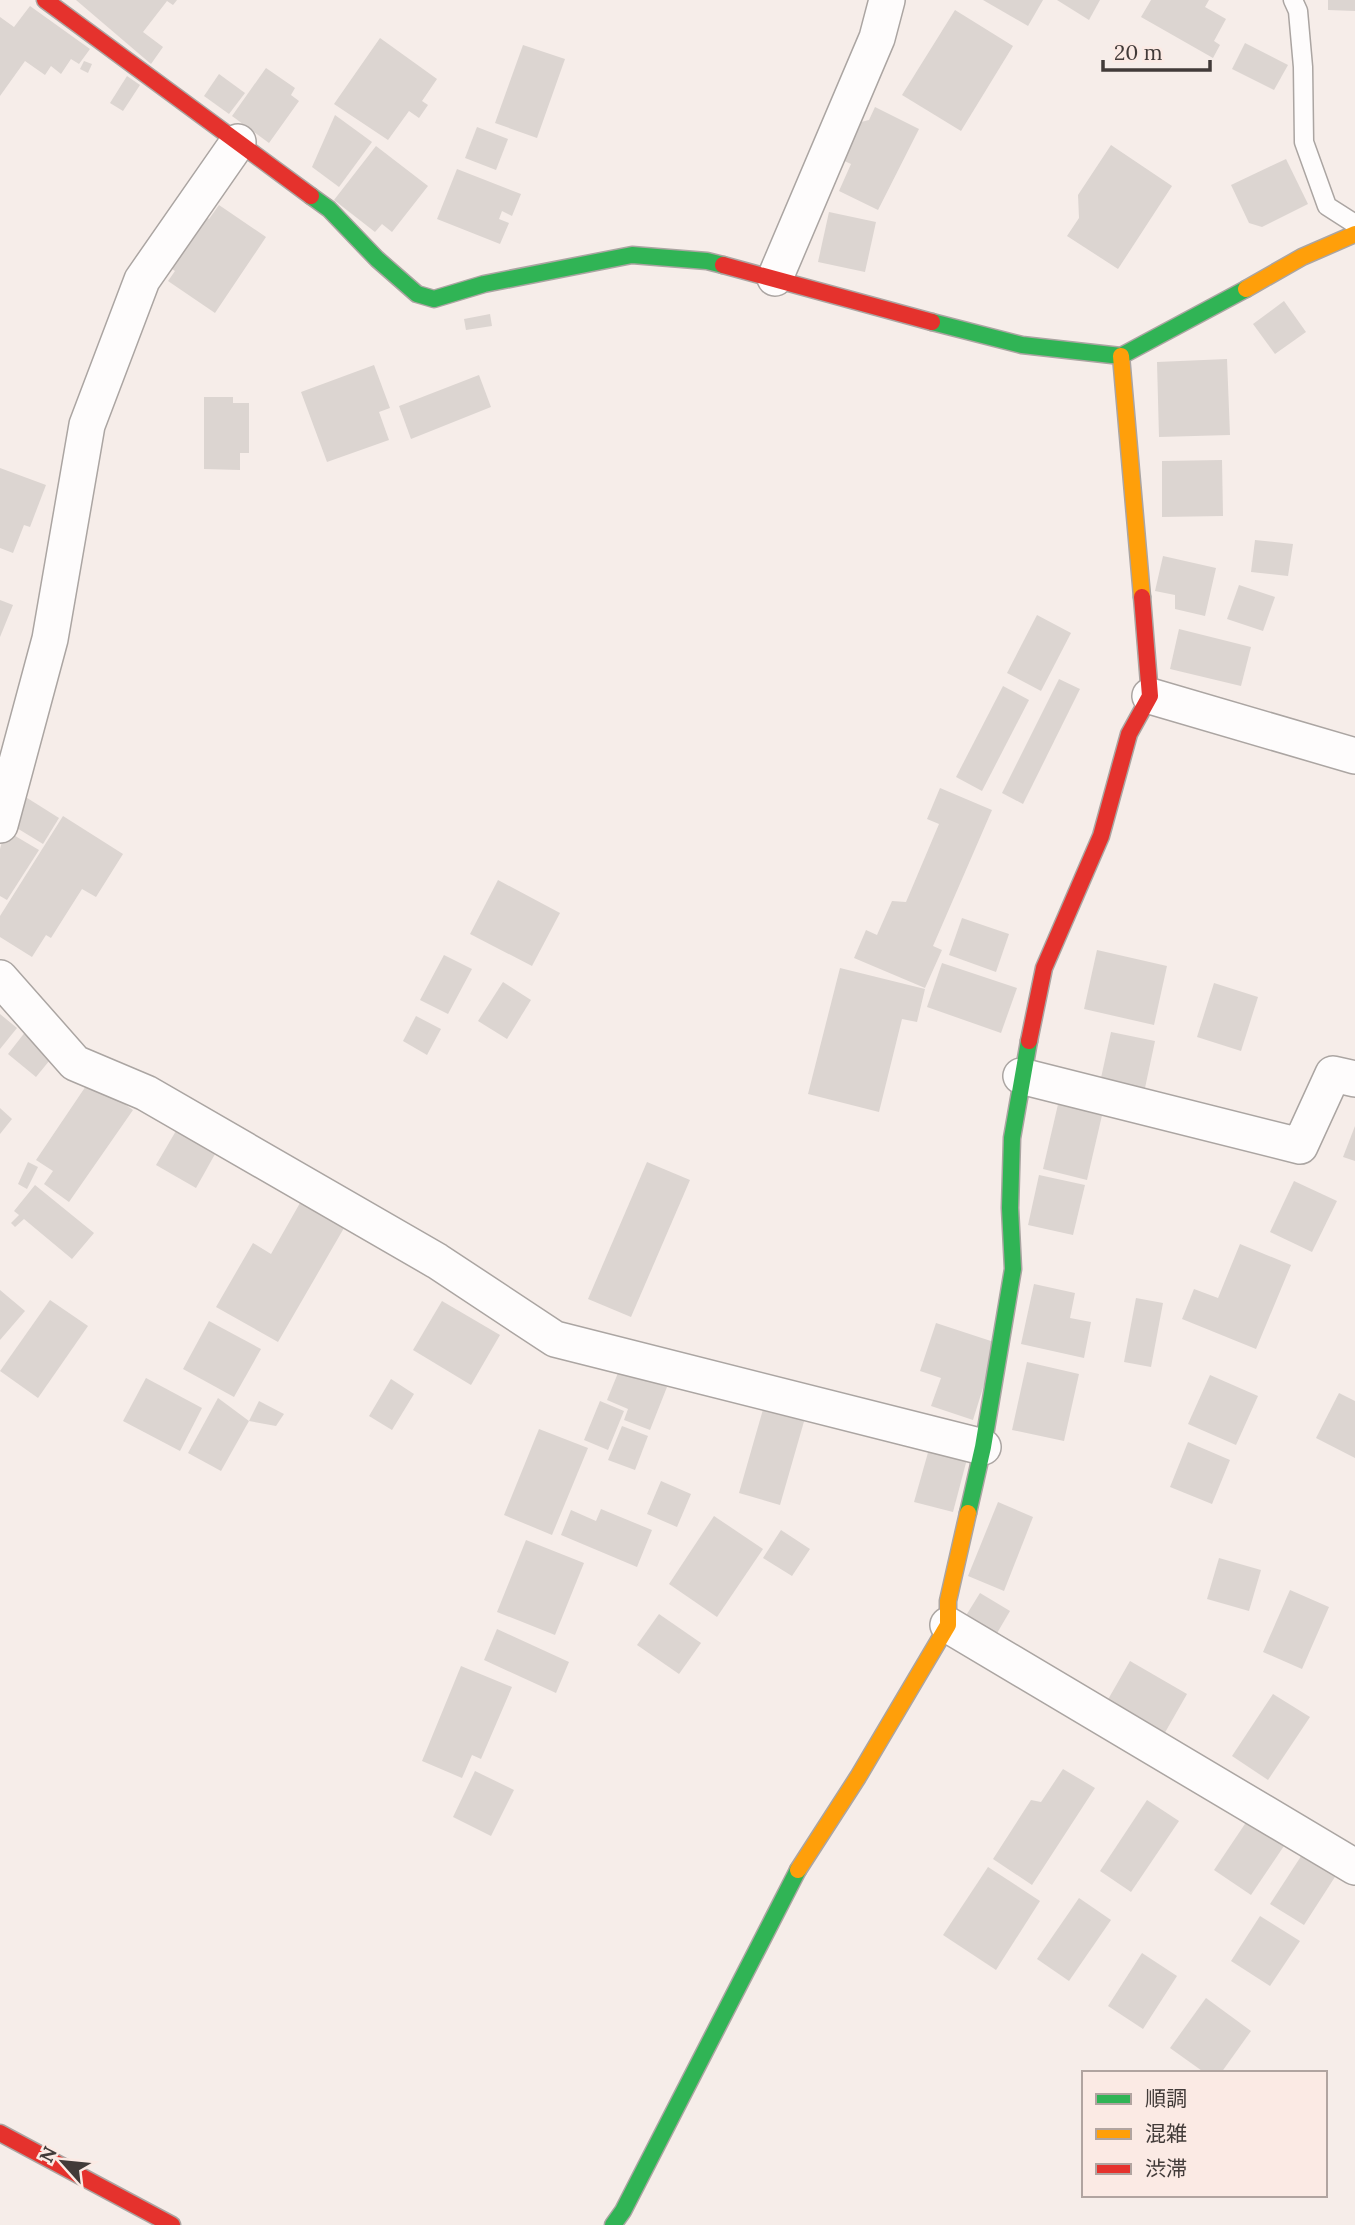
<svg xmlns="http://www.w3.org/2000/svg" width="1355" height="2225" viewBox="0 0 1355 2225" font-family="Lora,'Noto Sans JP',serif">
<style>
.building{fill:#dcd5d1}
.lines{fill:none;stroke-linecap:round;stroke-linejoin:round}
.lane-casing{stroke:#aba5a2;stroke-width:21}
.street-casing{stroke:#aba5a2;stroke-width:38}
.fast-casing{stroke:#aba5a2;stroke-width:19}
.slow-casing{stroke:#aba5a2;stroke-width:19}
.jam-casing{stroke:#aba5a2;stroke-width:19}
.lane{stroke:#fefcfc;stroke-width:18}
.street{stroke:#fefcfc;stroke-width:35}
.fast{stroke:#30b455;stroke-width:16}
.slow{stroke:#ff9f0a;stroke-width:16}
.jam{stroke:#e5322d;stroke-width:16}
</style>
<rect width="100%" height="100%" fill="#f6ede9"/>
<!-- building -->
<g class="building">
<path d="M 76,0 L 177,0 L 173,5 L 167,1 L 143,32 L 163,47 L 151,64 Z"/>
<path d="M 983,0 L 1043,0 L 1028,26 Z"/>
<path d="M 1057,0 L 1100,0 L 1089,20 Z"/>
<path d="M 1151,0 L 1209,0 L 1205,7 L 1226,19 L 1214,41 L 1220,45 L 1213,58 L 1141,17 Z"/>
<path d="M 1328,0 L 1355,0 L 1355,11 L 1328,10 Z"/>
<path d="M 30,6 L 90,49 L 79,64 L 71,59 L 61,74 L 51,66 L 45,75 L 25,61 L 0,96 L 0,17 L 14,27 Z"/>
<path d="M 955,10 L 1013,46 L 961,131 L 902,95 Z"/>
<path d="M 380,38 L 437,79 L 422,101 L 428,105 L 419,118 L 409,111 L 388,140 L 334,104 Z"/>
<path d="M 1245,43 L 1288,65 L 1274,90 L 1232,69 Z"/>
<path d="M 523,45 L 565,59 L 537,138 L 495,123 Z"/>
<path d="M 84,61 L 92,64 L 88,73 L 80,69 Z"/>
<path d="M 266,68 L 295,88 L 291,95 L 299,101 L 269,143 L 232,116 Z"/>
<path d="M 219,74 L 245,93 L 229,114 L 204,96 Z"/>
<path d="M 127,76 L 140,85 L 123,111 L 110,103 Z"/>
<path d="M 875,107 L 919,129 L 878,210 L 839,191 L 851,164 L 840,159 L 857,123 L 869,120 Z"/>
<path d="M 335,115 L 372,142 L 339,187 L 312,167 Z"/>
<path d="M 477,127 L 508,139 L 496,170 L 465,158 Z"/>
<path d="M 1111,145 L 1172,186 L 1118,269 L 1067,236 L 1079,218 L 1078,195 Z"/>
<path d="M 376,146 L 428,186 L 392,232 L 382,224 L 375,232 L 334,200 Z"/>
<path d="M 1286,159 L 1308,204 L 1262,227 L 1249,223 L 1231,185 Z"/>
<path d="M 457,169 L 521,194 L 512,216 L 502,211 L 499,219 L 509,223 L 500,244 L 437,219 Z"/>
<path d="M 219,205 L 266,237 L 215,313 L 168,281 L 175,271 L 168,266 L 197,211 L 209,219 Z"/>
<path d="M 829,212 L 876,222 L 865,272 L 818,262 Z"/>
<path d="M 1284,301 L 1306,332 L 1275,354 L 1253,324 Z"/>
<path d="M 490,314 L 492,326 L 466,330 L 464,319 Z"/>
<path d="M 1227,359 L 1230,435 L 1159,437 L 1157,362 Z"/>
<path d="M 374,365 L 390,408 L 379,412 L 389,440 L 327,462 L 301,392 Z"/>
<path d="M 479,375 L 491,407 L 411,439 L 399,406 Z"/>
<path d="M 204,397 L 233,397 L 233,403 L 249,403 L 249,453 L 240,453 L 240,470 L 204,469 Z"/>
<path d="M 1222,460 L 1223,516 L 1162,517 L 1162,461 Z"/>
<path d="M 0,468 L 46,485 L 30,527 L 24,525 L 13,553 L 0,548 Z"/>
<path d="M 1255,540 L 1293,544 L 1288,576 L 1251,572 Z"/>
<path d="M 1163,556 L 1216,568 L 1205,616 L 1175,609 L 1175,595 L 1155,591 Z"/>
<path d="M 1239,585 L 1275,597 L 1263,631 L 1227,619 Z"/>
<path d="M 0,600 L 13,605 L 0,637 Z"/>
<path d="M 1037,615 L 1071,633 L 1041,691 L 1007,673 Z"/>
<path d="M 1179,629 L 1251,647 L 1241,686 L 1170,669 Z"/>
<path d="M 1059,679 L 1080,689 L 1023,804 L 1002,793 Z"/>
<path d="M 1003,686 L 1029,700 L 982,791 L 956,777 Z"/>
<path d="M 940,788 L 992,810 L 933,946 L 942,950 L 925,988 L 854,958 L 866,930 L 877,935 L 892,901 L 906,902 L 939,824 L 927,819 Z"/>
<path d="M 24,796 L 59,818 L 43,844 L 7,822 Z"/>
<path d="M 63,816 L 123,854 L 96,897 L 82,889 L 51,938 L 46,935 L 32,957 L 0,937 L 0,916 Z"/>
<path d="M 5,830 L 39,850 L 7,900 L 0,896 L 0,849 Z"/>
<path d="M 498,880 L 560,913 L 532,966 L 470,934 Z"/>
<path d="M 962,918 L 1009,934 L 996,972 L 949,955 Z"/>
<path d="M 1097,950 L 1167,966 L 1154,1025 L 1084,1009 Z"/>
<path d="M 444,955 L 472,969 L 448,1014 L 420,1000 Z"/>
<path d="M 942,963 L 1017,988 L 1001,1033 L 927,1007 Z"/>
<path d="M 840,968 L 925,989 L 917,1022 L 902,1019 L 879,1112 L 808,1094 Z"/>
<path d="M 503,982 L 531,1000 L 507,1039 L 478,1021 Z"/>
<path d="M 1214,983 L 1258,997 L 1241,1051 L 1197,1037 Z"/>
<path d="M 0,1014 L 17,1028 L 0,1049 Z"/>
<path d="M 416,1016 L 441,1029 L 427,1055 L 403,1041 Z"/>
<path d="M 26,1031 L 54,1055 L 36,1077 L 8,1054 Z"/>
<path d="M 1111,1032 L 1155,1041 L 1145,1088 L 1101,1078 Z"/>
<path d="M 90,1080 L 133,1110 L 69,1202 L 44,1184 L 53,1171 L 36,1160 Z"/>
<path d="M 1059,1100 L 1103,1111 L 1087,1180 L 1043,1169 Z"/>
<path d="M 0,1108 L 12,1119 L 0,1134 Z"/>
<path d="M 180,1124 L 219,1147 L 196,1188 L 156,1165 Z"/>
<path d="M 1355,1126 L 1355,1161 L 1343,1157 Z"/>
<path d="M 28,1162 L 38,1167 L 27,1189 L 18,1184 Z"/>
<path d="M 647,1162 L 690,1180 L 631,1317 L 588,1299 Z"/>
<path d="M 1039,1175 L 1085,1185 L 1073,1235 L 1028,1225 Z"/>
<path d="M 1294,1181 L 1337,1201 L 1312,1252 L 1270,1232 Z"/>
<path d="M 35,1185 L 94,1233 L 72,1259 L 24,1219 L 15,1227 L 11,1223 L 19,1215 L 14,1211 Z"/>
<path d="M 300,1203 L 344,1228 L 278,1342 L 216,1307 L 253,1243 L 271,1254 Z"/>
<path d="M 1240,1244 L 1291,1265 L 1256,1349 L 1182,1319 L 1194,1289 L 1218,1298 Z"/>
<path d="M 1034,1284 L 1075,1293 L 1070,1318 L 1091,1322 L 1084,1358 L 1021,1344 Z"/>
<path d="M 0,1290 L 25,1311 L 0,1340 Z"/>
<path d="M 1136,1298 L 1163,1303 L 1151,1367 L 1124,1362 Z"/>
<path d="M 50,1300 L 88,1326 L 38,1398 L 0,1371 Z"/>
<path d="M 442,1301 L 500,1335 L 471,1385 L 413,1350 Z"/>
<path d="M 209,1321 L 261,1349 L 234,1397 L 183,1369 Z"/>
<path d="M 936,1323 L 997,1343 L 973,1420 L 931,1406 L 941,1378 L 920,1371 Z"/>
<path d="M 1027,1362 L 1079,1374 L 1064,1441 L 1012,1430 Z"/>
<path d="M 620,1368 L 667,1387 L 650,1430 L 624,1420 L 628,1409 L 607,1400 Z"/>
<path d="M 1210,1375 L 1258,1396 L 1236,1445 L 1188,1424 Z"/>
<path d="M 146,1378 L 202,1408 L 180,1451 L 123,1421 Z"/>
<path d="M 391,1379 L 414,1394 L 392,1430 L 369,1416 Z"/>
<path d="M 1339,1393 L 1355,1401 L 1355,1458 L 1316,1438 Z"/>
<path d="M 218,1398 L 249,1421 L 221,1471 L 188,1453 Z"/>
<path d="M 259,1401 L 284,1414 L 276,1426 L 249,1421 Z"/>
<path d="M 600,1401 L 624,1411 L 608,1450 L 584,1440 Z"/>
<path d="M 764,1406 L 805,1418 L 780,1505 L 739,1493 Z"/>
<path d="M 622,1426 L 648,1436 L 635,1470 L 608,1460 Z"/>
<path d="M 539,1429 L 588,1448 L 552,1535 L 504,1515 Z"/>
<path d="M 1188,1442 L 1230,1460 L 1212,1504 L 1170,1487 Z"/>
<path d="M 929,1449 L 967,1459 L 953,1512 L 914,1502 Z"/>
<path d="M 661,1481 L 691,1494 L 677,1527 L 647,1514 Z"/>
<path d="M 998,1502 L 1033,1517 L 1004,1591 L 968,1576 Z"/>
<path d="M 601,1509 L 652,1530 L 637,1567 L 561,1535 L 571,1510 L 596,1521 Z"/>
<path d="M 714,1516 L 763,1549 L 717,1617 L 669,1584 Z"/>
<path d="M 781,1530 L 810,1549 L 792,1576 L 763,1558 Z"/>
<path d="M 526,1540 L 584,1563 L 555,1635 L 497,1612 Z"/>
<path d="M 1219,1558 L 1261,1570 L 1249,1611 L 1207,1599 Z"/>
<path d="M 1290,1590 L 1329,1607 L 1302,1669 L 1263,1652 Z"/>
<path d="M 980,1593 L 1010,1611 L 993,1640 L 962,1622 Z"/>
<path d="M 659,1614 L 701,1643 L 679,1674 L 637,1645 Z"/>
<path d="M 497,1629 L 569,1662 L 556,1693 L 484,1660 Z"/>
<path d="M 1130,1661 L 1187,1694 L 1163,1736 L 1106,1703 Z"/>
<path d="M 461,1666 L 512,1687 L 481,1759 L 472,1755 L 462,1778 L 422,1761 Z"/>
<path d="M 1273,1694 L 1310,1717 L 1268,1780 L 1232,1756 Z"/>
<path d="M 1063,1769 L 1095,1788 L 1032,1885 L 993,1859 L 1031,1800 L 1041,1802 Z"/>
<path d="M 475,1771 L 514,1790 L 491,1836 L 453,1817 Z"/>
<path d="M 1147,1800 L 1179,1821 L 1131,1892 L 1100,1871 Z"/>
<path d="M 1253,1812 L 1290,1837 L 1251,1895 L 1214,1870 Z"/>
<path d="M 1309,1844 L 1342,1866 L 1304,1925 L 1270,1904 Z"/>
<path d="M 988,1867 L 1040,1901 L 996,1970 L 943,1935 Z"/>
<path d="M 1079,1898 L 1111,1920 L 1069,1981 L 1037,1959 Z"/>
<path d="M 1260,1916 L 1300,1941 L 1270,1986 L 1231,1961 Z"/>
<path d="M 1142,1953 L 1177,1976 L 1143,2029 L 1108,2006 Z"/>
<path d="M 1206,1998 L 1251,2031 L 1221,2073 L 1205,2073 L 1170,2048 Z"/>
</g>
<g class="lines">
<!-- lane casing -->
<g class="lane-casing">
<path id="lane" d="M 1293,0 L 1298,11 L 1303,67 L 1304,142 L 1327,206 L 1355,224"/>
</g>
<!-- street casing -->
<g class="street-casing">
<g id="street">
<path d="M 775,278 L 877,38 L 887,0"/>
<path d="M 1150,696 L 1355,756"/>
<path d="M 0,825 L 50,639 L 87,425 L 142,280 L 238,142"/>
<path d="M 0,978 L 75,1063 L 146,1093 L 437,1261 L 555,1339 L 983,1447"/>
<path d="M 1021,1076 L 1300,1146 L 1333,1074 L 1355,1079"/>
<path d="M 948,1625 L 1355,1867"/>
</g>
</g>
<!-- fast casing -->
<g class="fast-casing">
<g id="fast">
<path d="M 311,196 L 329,209 L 377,259 L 417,294 L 434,299 L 484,284 L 632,255 L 707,261 L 723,265"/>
<path d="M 932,322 L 1022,345 L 1121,356 L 1246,289"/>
<path d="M 968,1513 L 983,1447 L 1013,1269 L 1010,1208 L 1012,1138 L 1029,1041"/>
<path d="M 613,2225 L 623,2211 L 798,1870"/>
</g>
</g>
<!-- slow casing -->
<g class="slow-casing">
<g id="slow">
<path d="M 1246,289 L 1302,257 L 1355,234"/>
<path d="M 1121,356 L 1142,597"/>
<path d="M 798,1870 L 858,1777 L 948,1625 L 948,1601 L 968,1513"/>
</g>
</g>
<!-- jam casing -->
<g class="jam-casing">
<g id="jam">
<path d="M 45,0 L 311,196"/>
<path d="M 723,265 L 932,322"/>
<path d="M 1029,1041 L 1044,968 L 1101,836 L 1129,734 L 1150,696 L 1142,597"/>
<path d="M 0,2133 L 172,2225"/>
</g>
</g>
<!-- lane -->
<use href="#lane" class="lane"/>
<!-- street -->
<use href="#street" class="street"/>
<!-- fast -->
<use href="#fast" class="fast"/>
<!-- slow -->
<use href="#slow" class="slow"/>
<!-- jam -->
<use href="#jam" class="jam"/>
</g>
<!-- legend -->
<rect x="1082" y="2071" width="245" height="126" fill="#fbeae4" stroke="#b1a4a0" stroke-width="2"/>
<rect x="1096" y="2094" width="35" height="10" fill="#30b455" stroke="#b1a4a0" stroke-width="2"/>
<text x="1145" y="2106" font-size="21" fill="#423b39">順調</text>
<rect x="1096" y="2129" width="35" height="10" fill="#ff9f0a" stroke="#b1a4a0" stroke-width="2"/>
<text x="1145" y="2141" font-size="21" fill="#423b39">混雑</text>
<rect x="1096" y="2164" width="35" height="10" fill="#e5322d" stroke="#b1a4a0" stroke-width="2"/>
<text x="1145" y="2176" font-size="21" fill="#423b39">渋滞</text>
<!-- north arrow -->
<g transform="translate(63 2162) rotate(297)" stroke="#fbeae4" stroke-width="5" paint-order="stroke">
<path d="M0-5L12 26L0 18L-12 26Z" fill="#423b39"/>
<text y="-10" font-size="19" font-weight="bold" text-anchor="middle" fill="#423b39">N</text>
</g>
<!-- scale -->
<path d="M1103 60v10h107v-10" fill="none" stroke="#423b39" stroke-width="3.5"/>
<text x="1114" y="60" font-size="21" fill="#423b39" stroke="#fbeae4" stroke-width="5" paint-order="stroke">20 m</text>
</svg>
